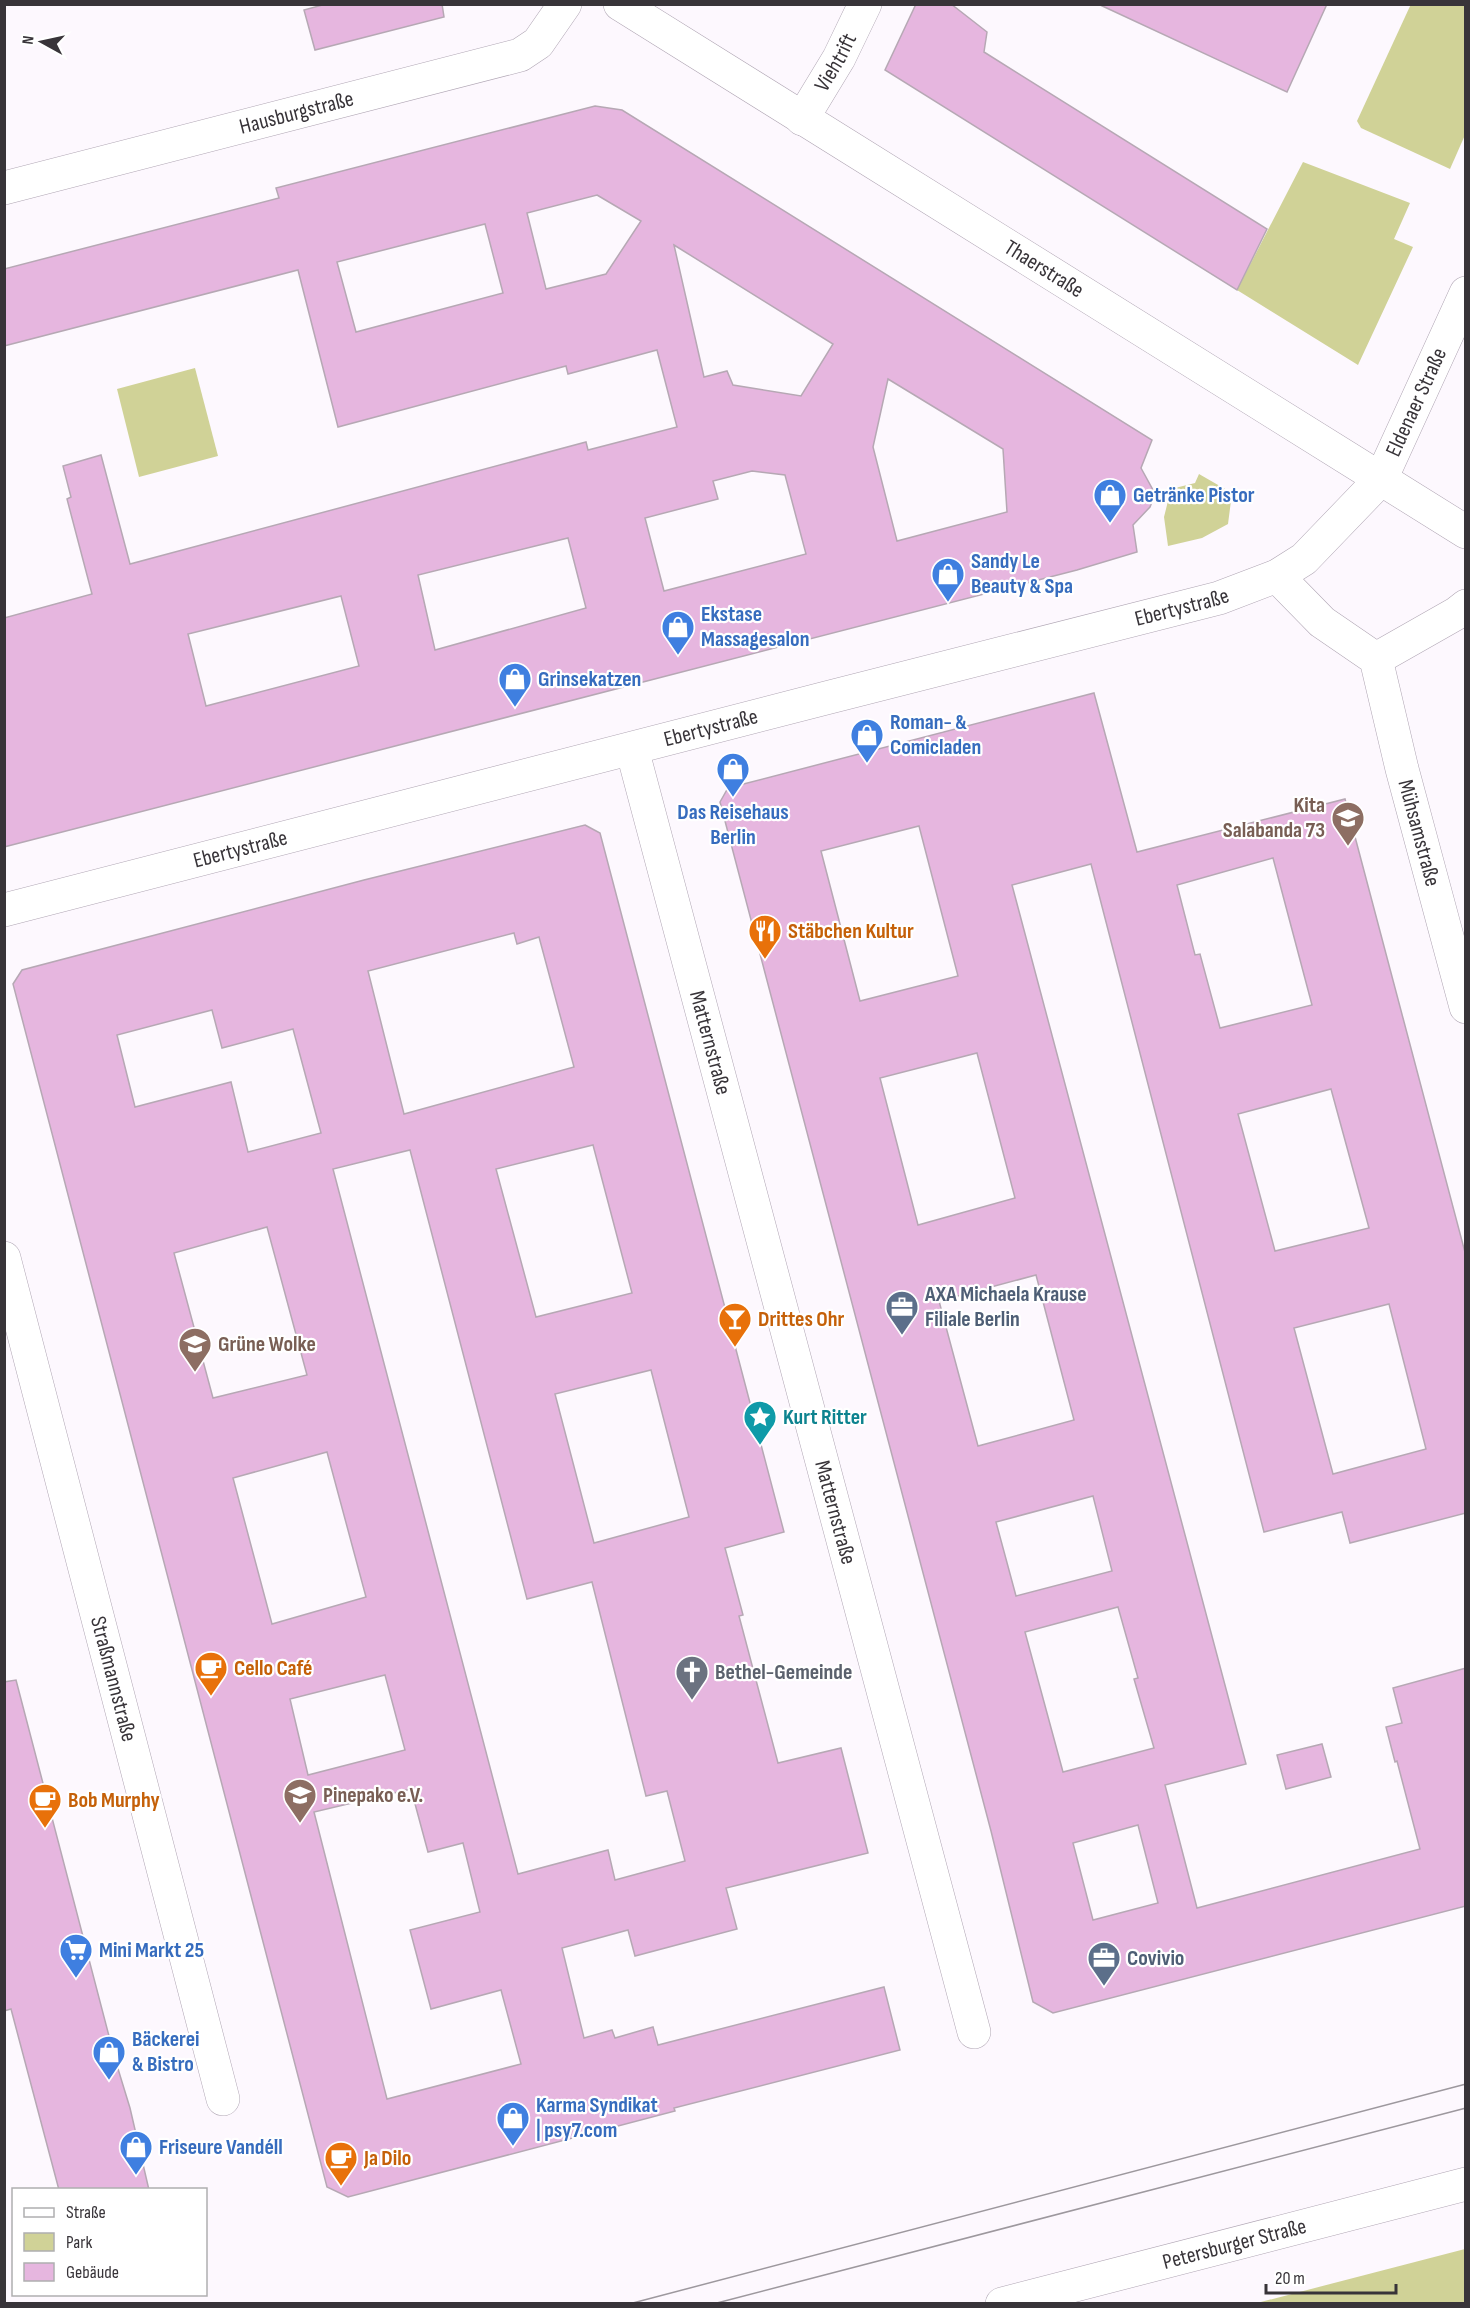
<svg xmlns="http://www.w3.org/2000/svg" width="1470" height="2308" viewBox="0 0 1470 2308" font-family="'Sofia Sans Condensed',sans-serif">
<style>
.green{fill:#d0d297}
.building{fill:#e6b6df;stroke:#b6a8b4;stroke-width:1.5;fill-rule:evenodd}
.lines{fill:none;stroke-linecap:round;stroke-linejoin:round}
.minor-casing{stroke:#b0a6b4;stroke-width:34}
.tertiary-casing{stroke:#b0a6b4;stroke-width:34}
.primary-casing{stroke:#b0a6b4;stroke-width:34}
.minor{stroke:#fff;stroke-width:33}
.tertiary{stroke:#fff;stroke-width:33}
.primary{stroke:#fff;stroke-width:33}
.tram{stroke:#9d989e;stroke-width:1.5}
.labels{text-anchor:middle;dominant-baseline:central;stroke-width:4.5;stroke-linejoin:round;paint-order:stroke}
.street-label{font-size:22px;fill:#383439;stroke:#fff}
.shop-label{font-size:22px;font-weight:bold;fill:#366cbe;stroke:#fff;text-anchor:start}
.education-label{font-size:22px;font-weight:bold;fill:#785e54;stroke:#fff;text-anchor:start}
.food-label{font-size:22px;font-weight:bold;fill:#c56008;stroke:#fff;text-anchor:start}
.service-label{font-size:22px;font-weight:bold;fill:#4e5e75;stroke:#fff;text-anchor:start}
.culture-label{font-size:22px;font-weight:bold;fill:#0d838f;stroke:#fff;text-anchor:start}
.worship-label{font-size:22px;font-weight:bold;fill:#5b616d;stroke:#fff;text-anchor:start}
</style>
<rect width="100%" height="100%" fill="#fdf8fe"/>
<!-- green -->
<g class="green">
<path d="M 1411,4 L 1465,5 L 1465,135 L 1450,169 L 1361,128 L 1357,121 Z"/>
<path d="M 1303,162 L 1410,203 L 1394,239 L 1413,247 L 1358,365 L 1237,290 Z"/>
<path d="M 195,368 L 218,456 L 139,477 L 117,389 Z"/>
<path d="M 1199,474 L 1232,493 L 1228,524 L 1202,538 L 1168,546 L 1164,517 L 1171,489 L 1195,483 Z"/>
<path d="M 1465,2249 L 1465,2303 L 1257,2303 Z"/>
</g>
<!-- building -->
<g class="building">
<path d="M 326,4 L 442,4 L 444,17 L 315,50 L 304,10 Z"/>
<path d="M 916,4 L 951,4 L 987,32 L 984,52 L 1267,229 L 1237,290 L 885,70 Z"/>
<path d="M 1098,4 L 1327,4 L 1287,92 Z"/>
<path d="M 595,106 L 622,110 L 1152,440 L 1141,468 L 1153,490 L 1153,499 L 1150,507 L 1133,525 L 1137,552 L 1077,570 L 4,847 L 4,618 L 92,594 L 67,499 L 71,497 L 63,466 L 101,455 L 130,564 L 586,442 L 588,450 L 677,427 L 657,350 L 568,374 L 566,366 L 338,427 L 298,270 L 4,346 L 4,269 L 279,198 L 276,188 ZM 597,195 L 641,221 L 606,274 L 546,289 L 527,213 ZM 485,224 L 503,293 L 356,332 L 337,262 ZM 674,245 L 833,344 L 801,396 L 733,385 L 727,371 L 704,377 ZM 888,379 L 1003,449 L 1007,512 L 897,541 L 873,447 ZM 752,471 L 785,475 L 806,554 L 664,591 L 645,518 L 718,499 L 713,481 ZM 568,538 L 586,608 L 435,650 L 418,575 ZM 341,596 L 359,666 L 206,706 L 188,634 Z"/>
<path d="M 1094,693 L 1137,852 L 1345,799 L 1466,1256 L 1466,1513 L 1350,1543 L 1342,1512 L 1264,1532 L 1091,864 L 1012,885 L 1246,1764 L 1165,1785 L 1197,1908 L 1420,1849 L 1397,1761 L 1395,1762 L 1386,1727 L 1402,1723 L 1393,1688 L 1466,1668 L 1466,1906 L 1053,2013 L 1033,2002 L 991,1831 L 720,802 L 728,788 ZM 919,826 L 958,976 L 860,1001 L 821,851 ZM 1273,858 L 1312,1005 L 1220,1028 L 1200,954 L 1195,955 L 1177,885 ZM 977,1053 L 1015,1198 L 918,1225 L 880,1078 ZM 1331,1089 L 1369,1228 L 1275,1251 L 1238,1114 ZM 1036,1275 L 1074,1420 L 978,1446 L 939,1301 ZM 1389,1304 L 1426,1449 L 1333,1474 L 1294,1328 ZM 1093,1496 L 1112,1571 L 1016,1596 L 996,1522 ZM 1118,1607 L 1138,1678 L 1134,1679 L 1154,1748 L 1063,1772 L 1025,1632 ZM 1138,1825 L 1158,1903 L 1093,1920 L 1073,1843 Z"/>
<path d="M 585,825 L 600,833 L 784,1532 L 725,1548 L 743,1615 L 739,1616 L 778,1763 L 841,1748 L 868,1853 L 726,1888 L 737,1929 L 635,1956 L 628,1930 L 562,1948 L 584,2038 L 612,2030 L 615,2038 L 653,2027 L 658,2045 L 884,1987 L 900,2050 L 674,2108 L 675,2111 L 348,2197 L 327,2187 L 13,984 L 22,970 L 364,880 ZM 514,933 L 517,944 L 539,937 L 574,1067 L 404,1114 L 368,971 ZM 212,1010 L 222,1048 L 293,1029 L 321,1133 L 248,1152 L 231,1082 L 135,1107 L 117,1035 ZM 593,1145 L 632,1293 L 536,1317 L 496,1169 ZM 410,1150 L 527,1599 L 592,1582 L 646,1796 L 667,1791 L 685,1861 L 615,1880 L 608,1850 L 518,1874 L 333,1169 ZM 267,1227 L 307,1375 L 213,1398 L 174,1253 ZM 651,1370 L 689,1517 L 594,1543 L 555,1394 ZM 327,1452 L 366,1597 L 272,1624 L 233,1478 ZM 385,1675 L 405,1750 L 308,1775 L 290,1699 ZM 411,1789 L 428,1852 L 463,1843 L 480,1912 L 410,1930 L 431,2009 L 501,1990 L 521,2064 L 387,2099 L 314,1812 Z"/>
<path d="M 16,1680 L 115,2059 L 130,2108 L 149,2190 L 59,2190 L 11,2009 L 4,2011 L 4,1682 Z"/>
<path d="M 1322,1744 L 1331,1777 L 1286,1789 L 1277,1755 Z"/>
</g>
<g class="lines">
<!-- minor casing -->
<g class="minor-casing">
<g id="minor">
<path id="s1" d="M 802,119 L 839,58 L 865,4"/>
<path id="s2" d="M 4,188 L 520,55 L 538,43 L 565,4"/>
<path d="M 1381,479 L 1466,532"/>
<path id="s3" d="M 1277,576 L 1322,622 L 1376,659 L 1402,769 L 1466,1007"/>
<path d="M 1376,659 L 1457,613 L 1466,606"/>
<path id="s4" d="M 632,749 L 974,2032"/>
<path id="s5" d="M 4,1258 L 223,2099"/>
</g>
</g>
<!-- tertiary casing -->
<g class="tertiary-casing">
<g id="tertiary">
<path id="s6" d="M 620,4 L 1381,479"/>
<path id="s7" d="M 4,910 L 826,698 L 1219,598 L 1277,576 L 1304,559 L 1381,479 L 1466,293"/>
</g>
</g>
<!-- primary casing -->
<g class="primary-casing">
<g id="primary">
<path id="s8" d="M 1002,2304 L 1466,2184"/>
</g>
</g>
<!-- minor -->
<use href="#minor" class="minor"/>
<!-- tertiary -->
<use href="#tertiary" class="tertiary"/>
<!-- primary -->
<use href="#primary" class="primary"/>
<!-- tram -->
<g class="tram">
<path d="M 629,2304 L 1466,2084"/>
<path d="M 713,2304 L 1466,2108"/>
</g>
</g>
<!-- icons -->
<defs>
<g id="shop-pin" transform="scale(1.725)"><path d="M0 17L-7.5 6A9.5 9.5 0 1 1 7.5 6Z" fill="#3f7fe0" stroke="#fff"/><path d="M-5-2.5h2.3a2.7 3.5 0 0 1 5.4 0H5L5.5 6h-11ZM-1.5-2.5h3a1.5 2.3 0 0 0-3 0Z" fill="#fff"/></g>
<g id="school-pin" transform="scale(1.725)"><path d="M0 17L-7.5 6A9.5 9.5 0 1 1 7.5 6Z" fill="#8d6e63" stroke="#fff"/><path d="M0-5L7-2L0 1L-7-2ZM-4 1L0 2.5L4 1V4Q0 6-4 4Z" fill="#fff"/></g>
<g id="restaurant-pin" transform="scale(1.725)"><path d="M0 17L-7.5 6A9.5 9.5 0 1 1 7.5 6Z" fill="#e8710a" stroke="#fff"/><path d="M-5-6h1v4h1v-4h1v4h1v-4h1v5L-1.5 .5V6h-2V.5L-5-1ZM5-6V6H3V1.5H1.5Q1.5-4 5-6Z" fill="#fff"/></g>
<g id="office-pin" transform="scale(1.725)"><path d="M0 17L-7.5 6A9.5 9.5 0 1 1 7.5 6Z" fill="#5c6f8a" stroke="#fff"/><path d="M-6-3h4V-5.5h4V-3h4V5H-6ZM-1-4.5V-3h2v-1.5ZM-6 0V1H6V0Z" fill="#fff"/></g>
<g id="bar-pin" transform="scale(1.725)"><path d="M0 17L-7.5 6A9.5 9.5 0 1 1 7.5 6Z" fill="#e8710a" stroke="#fff"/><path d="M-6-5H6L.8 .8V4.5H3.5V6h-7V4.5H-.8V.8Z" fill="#fff"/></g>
<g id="sight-pin" transform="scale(1.725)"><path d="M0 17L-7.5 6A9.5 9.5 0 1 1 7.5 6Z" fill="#0f9aa8" stroke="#fff"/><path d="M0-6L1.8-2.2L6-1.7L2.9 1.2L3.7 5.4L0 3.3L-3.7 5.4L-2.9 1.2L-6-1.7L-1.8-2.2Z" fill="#fff"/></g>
<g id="cafe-pin" transform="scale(1.725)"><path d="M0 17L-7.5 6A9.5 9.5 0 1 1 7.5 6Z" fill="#e8710a" stroke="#fff"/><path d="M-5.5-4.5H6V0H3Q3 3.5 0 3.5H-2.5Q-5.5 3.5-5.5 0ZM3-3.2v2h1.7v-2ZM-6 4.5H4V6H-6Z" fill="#fff"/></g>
<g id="church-pin" transform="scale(1.725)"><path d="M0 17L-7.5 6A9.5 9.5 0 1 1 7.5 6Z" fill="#6b7280" stroke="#fff"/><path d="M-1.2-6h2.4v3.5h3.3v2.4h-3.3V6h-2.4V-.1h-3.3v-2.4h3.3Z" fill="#fff"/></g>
<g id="supermarket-pin" transform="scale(1.725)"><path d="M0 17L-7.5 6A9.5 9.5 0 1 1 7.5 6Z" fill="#3f7fe0" stroke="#fff"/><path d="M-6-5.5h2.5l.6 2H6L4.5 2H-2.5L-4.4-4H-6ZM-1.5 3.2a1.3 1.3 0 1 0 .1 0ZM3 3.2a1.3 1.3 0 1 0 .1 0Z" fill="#fff"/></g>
</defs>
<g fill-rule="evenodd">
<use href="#shop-pin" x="1110" y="495"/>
<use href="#shop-pin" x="948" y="574"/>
<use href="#shop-pin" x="678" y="627"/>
<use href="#shop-pin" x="515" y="679"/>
<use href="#shop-pin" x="867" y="735"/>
<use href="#shop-pin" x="733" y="769"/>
<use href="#school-pin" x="1348" y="818"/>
<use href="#restaurant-pin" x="765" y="931"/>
<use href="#office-pin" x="902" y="1307"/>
<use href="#bar-pin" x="735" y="1319"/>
<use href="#school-pin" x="195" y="1344"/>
<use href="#sight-pin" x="760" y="1417"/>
<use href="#cafe-pin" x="211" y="1668"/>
<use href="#church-pin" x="692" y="1672"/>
<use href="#school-pin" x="300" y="1795"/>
<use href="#cafe-pin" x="45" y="1800"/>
<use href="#supermarket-pin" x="76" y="1950"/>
<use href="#office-pin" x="1104" y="1958"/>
<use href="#shop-pin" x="109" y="2052"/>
<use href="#shop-pin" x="513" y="2118"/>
<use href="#shop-pin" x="136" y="2147"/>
<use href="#cafe-pin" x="341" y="2158"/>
</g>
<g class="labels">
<!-- street labels -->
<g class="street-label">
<text stroke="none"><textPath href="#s1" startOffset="66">Viehtrift</textPath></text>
<text stroke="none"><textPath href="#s2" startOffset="302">Hausburgstraße</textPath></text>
<text stroke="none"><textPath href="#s6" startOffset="500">Thaerstraße</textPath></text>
<text stroke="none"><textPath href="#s7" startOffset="1544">Eldenaer Straße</textPath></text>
<text stroke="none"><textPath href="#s7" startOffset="1216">Ebertystraße</textPath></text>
<text stroke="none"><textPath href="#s7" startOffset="730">Ebertystraße</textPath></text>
<text stroke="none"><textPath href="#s3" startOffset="309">Mühsamstraße</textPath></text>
<text stroke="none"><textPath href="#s7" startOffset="244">Ebertystraße</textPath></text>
<text stroke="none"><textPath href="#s4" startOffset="304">Matternstraße</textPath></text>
<text stroke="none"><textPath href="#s4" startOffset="790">Matternstraße</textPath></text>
<text stroke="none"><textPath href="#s5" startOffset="435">Straßmannstraße</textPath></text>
<text stroke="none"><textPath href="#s8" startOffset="240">Petersburger Straße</textPath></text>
</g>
<!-- shop labels -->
<g class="shop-label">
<text x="1133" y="495">Getränke Pistor</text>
<text x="971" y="561">Sandy Le<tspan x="971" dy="25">Beauty &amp; Spa</tspan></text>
<text x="701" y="614">Ekstase<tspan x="701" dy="25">Massagesalon</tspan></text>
<text x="538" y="679">Grinsekatzen</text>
<text x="890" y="722">Roman- &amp;<tspan x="890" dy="25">Comicladen</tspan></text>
<text x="733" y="812" text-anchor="middle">Das Reisehaus<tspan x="733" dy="25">Berlin</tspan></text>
<text x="99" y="1950">Mini Markt 25</text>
<text x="132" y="2039">Bäckerei<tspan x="132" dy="25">&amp; Bistro</tspan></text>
<text x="536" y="2105">Karma Syndikat<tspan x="536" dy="25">| psy7.com</tspan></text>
<text x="159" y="2147">Friseure Vandéll</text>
</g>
<!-- education labels -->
<g class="education-label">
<text x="1325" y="805" text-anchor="end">Kita<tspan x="1325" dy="25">Salabanda 73</tspan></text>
<text x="218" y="1344">Grüne Wolke</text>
<text x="323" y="1795">Pinepako e.V.</text>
</g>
<!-- food labels -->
<g class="food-label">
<text x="788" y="931">Stäbchen Kultur</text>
<text x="758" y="1319">Drittes Ohr</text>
<text x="234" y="1668">Cello Café</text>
<text x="68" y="1800">Bob Murphy</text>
<text x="364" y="2158">Ja Dilo</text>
</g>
<!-- service labels -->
<g class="service-label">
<text x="925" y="1294">AXA Michaela Krause<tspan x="925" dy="25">Filiale Berlin</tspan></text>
<text x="1127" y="1958">Covivio</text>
</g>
<!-- culture labels -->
<g class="culture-label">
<text x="783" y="1417">Kurt Ritter</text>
</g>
<!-- worship labels -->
<g class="worship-label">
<text x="715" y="1672">Bethel-Gemeinde</text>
</g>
</g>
<!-- border -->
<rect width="1470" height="2308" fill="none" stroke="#383439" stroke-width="12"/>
<!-- legend -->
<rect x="12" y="2188" width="195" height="108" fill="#ffffff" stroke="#afaeb0" stroke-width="1.5"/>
<rect x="24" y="2208" width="30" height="9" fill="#ffffff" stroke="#afaeb0" stroke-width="1.5"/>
<text x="66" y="2218" font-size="18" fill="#383439">Straße</text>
<rect x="24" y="2233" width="30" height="18" fill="#d0d297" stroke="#afaeb0" stroke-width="1.5"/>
<text x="66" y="2248" font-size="18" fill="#383439">Park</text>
<rect x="24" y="2263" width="30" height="18" fill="#e6b6df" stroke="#afaeb0" stroke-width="1.5"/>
<text x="66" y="2278" font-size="18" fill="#383439">Gebäude</text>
<!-- north arrow -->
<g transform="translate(42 42) rotate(278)" stroke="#ffffff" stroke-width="4.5" paint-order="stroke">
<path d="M0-4.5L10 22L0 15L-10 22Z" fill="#383439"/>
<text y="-9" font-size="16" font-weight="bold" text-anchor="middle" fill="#383439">N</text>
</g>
<!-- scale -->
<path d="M1266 2284v9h130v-9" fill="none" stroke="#383439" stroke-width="3"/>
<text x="1275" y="2284" font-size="18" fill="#383439" stroke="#ffffff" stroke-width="4.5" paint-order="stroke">20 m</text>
</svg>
